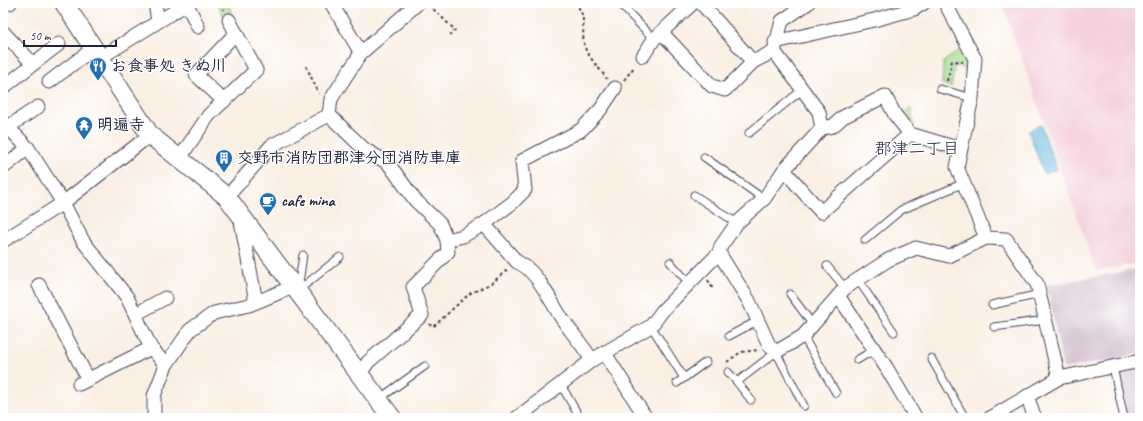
<svg xmlns="http://www.w3.org/2000/svg" width="1143" height="421" viewBox="0 0 1143 421" font-family="Caveat,'Klee One',sans-serif">
<style>
.built{fill:#f4cfdc}
.industrial{fill:#d0bdcc}
.green{fill:#a5dc8d;stroke:#647f64}
.water{fill:#67bce3;stroke:#446f8f}
.lines{fill:none;stroke-linecap:round;stroke-linejoin:round}
.lane-casing{stroke:#424154;stroke-width:9}
.street-casing{stroke:#424154;stroke-width:15}
.secondary-casing{stroke:#424154;stroke-width:20}
.path{stroke:#424154;stroke-width:2;stroke-dasharray:3 3;stroke-linecap:butt}
.lane{stroke:#fff;stroke-width:7}
.street{stroke:#fff;stroke-width:13}
.secondary{stroke:#fff;stroke-width:18}
.labels{text-anchor:middle;dominant-baseline:central;stroke-width:3;stroke-linejoin:round;paint-order:stroke}
.poi-label{font-size:16px;font-weight:bold;fill:#22223b;stroke:#fff;text-anchor:start}
.neighbourhood-label{font-size:17px;fill:#22223b;stroke:#fff}
</style>
<rect width="100%" height="100%" fill="#fff"/>
<filter id="ink" filterUnits="userSpaceOnUse"><feTurbulence type="fractalNoise" baseFrequency=".025" numOctaves="2"/><feDisplacementMap in="SourceGraphic" scale="8" xChannelSelector="R" yChannelSelector="G"/><feConvolveMatrix kernelMatrix="1 2 1 2 8 2 1 2 1" color-interpolation-filters="sRGB"/></filter>
<filter id="wash" filterUnits="userSpaceOnUse"><feTurbulence type="fractalNoise" baseFrequency=".012" numOctaves="4" result="noise"/><feDisplacementMap in="SourceGraphic" scale="16" xChannelSelector="R" yChannelSelector="G"/><feGaussianBlur stdDeviation="0.9" result="paint"/><feColorMatrix in="noise" values="0 0 0 0 0 0 0 0 0 0 0 0 0 0 0 0 0 1.4 0 .05"/><feComposite in="paint" operator="in"/></filter>
<g filter="url(#wash)">
<rect width="100%" height="100%" fill="#faefe3"/>
<!-- built -->
<path class="built" d="M 1002,3 L 1140,3 L 1140,263 L 1096,271 Z"/>
<!-- industrial -->
<g class="industrial">
<path d="M 1140,269 L 1140,354 L 1063,369 L 1047,285 Z"/>
<path d="M 1140,365 L 1140,418 L 1126,418 L 1117,369 Z"/>
</g>
<!-- green -->
<g class="green">
<path d="M 217,3 L 234,3 L 229,6 L 231,13 L 224,17 Z"/>
<path d="M 963,48 L 969,58 L 968,70 L 955,65 L 951,87 L 942,84 L 943,62 Z"/>
<path d="M 911,108 L 914,126 L 911,132 L 898,115 Z"/>
</g>
<!-- water -->
<path class="water" d="M 1041,125 L 1057,169 L 1044,174 L 1028,130 Z"/>
</g>
<g filter="url(#ink)">
<g class="lines">
<!-- lane casing -->
<g class="lane-casing">
<g id="lane">
<path d="M 620,4 L 654,39"/>
<path d="M 940,89 L 972,98"/>
<path d="M 749,133 L 802,90"/>
<path d="M 704,157 L 764,199"/>
<path d="M 694,195 L 737,223"/>
<path d="M 865,240 L 901,210 L 964,183"/>
<path d="M 670,262 L 690,284"/>
<path d="M 827,266 L 845,288"/>
<path d="M 858,280 L 894,332"/>
<path d="M 299,283 L 305,285 L 340,257"/>
<path d="M 297,285 L 299,283 L 303,255"/>
<path d="M 790,294 L 813,325"/>
<path d="M 992,305 L 1040,294"/>
<path d="M 651,326 L 684,378 L 706,362"/>
<path d="M 994,327 L 1045,320"/>
<path d="M 729,336 L 757,321"/>
<path d="M 803,336 L 836,393"/>
<path d="M 931,358 L 965,418"/>
<path d="M 857,360 L 874,350"/>
<path d="M 1113,367 L 1124,418"/>
<path d="M 728,372 L 737,382"/>
<path d="M 677,383 L 684,378"/>
<path d="M 561,385 L 580,418"/>
<path d="M 379,399 L 425,366"/>
<path d="M 751,400 L 737,382 L 776,352 L 804,406"/>
</g>
</g>
<!-- street casing -->
<g class="street-casing">
<g id="street">
<path d="M 155,3 L 158,21"/>
<path d="M 331,3 L 361,53"/>
<path d="M 701,3 L 753,62"/>
<path d="M 945,3 L 975,59 L 972,98 L 957,167 L 986,238 L 1006,239 L 1037,284 L 1059,378"/>
<path d="M 187,4 L 198,27"/>
<path d="M 3,5 L 10,3"/>
<path d="M 3,32 L 33,64 L 3,88"/>
<path d="M 662,33 L 712,86 L 725,90 L 753,62 L 774,51"/>
<path d="M 775,42 L 874,20 L 914,9 L 924,3"/>
<path d="M 643,56 L 654,39 L 693,3"/>
<path d="M 100,58 L 188,3"/>
<path d="M 33,64 L 59,44"/>
<path d="M 49,82 L 94,48"/>
<path d="M 224,101 L 196,75 L 236,33"/>
<path d="M 329,115 L 364,149 L 388,163 L 415,200 L 440,224 L 447,240 L 448,252 L 413,287 L 422,315 L 368,362 L 360,374"/>
<path d="M 3,122 L 28,148 L 63,203 L 83,241 L 127,297 L 151,348 L 166,365 L 154,396 L 154,418"/>
<path d="M 8,127 L 38,107"/>
<path d="M 822,128 L 833,126 L 843,117 L 885,96 L 895,115 L 910,134 L 960,149"/>
<path d="M 179,159 L 209,115 L 256,70 L 229,20"/>
<path d="M 3,168 L 28,148"/>
<path d="M 784,170 L 821,212 L 910,134"/>
<path d="M 227,197 L 271,146 L 329,115 L 331,99 L 361,53 L 418,3"/>
<path d="M 240,216 L 256,302"/>
<path d="M 484,224 L 512,203 L 525,190 L 522,161 L 581,130 L 601,109 L 615,88"/>
<path d="M 447,240 L 463,236 L 484,224 L 517,262 C 535,268 549,298 559,314 C 569,330 582,344 592,360"/>
<path d="M 3,241 L 63,203 L 150,135"/>
<path d="M 719,253 L 749,301 L 769,345 L 776,352 L 803,336 L 845,288 L 888,260 L 916,248 L 949,256 L 986,238"/>
<path d="M 39,285 L 88,379"/>
<path d="M 839,297 L 886,367 L 916,418"/>
<path d="M 136,314 L 165,298"/>
<path d="M 604,352 L 646,418"/>
<path d="M 166,365 L 190,330 L 214,313 L 249,305 L 295,286"/>
<path d="M 79,384 L 151,348"/>
<path d="M 1027,396 L 1035,418"/>
<path d="M 517,418 L 592,360 L 651,326 L 663,310 L 719,253 L 721,246 L 737,223 L 764,199 L 784,170 L 822,128 L 819,112 L 774,51 L 782,21 L 808,3"/>
<path d="M 990,418 L 1059,378 L 1140,361"/>
</g>
</g>
<!-- secondary casing -->
<g class="secondary-casing">
<path id="secondary" d="M 64,3 L 150,135 L 227,197 L 392,418"/>
</g>
<!-- path -->
<g class="path">
<path d="M 221,3 L 224,10"/>
<path d="M 574,3 C 589,14 580,33 585,48 C 590,59 600,69 607,79"/>
<path d="M 429,5 L 455,30 L 450,35"/>
<path d="M 306,66 L 319,94"/>
<path d="M 624,80 L 635,66"/>
<path d="M 947,81 L 952,61 L 963,62"/>
<path d="M 708,280 L 713,289"/>
<path d="M 429,324 L 433,327 L 469,294 L 492,283 L 508,269"/>
<path d="M 727,362 L 741,352 L 759,350"/>
</g>
<!-- lane -->
<use href="#lane" class="lane"/>
<!-- street -->
<use href="#street" class="street"/>
<!-- secondary -->
<use href="#secondary" class="secondary"/>
</g>
</g>
<!-- icons -->
<defs>
<g id="restaurant-pin" transform="scale(0.9)"><path d="M0 17L-7.5 6A9.5 9.5 0 1 1 7.5 6Z" fill="#1f6fb2" stroke="#fff"/><path d="M-5-6h1v4h1v-4h1v4h1v-4h1v5L-1.5 .5V6h-2V.5L-5-1ZM5-6V6H3V1.5H1.5Q1.5-4 5-6Z" fill="#fff"/></g>
<g id="temple-pin" transform="scale(0.9)"><path d="M0 17L-7.5 6A9.5 9.5 0 1 1 7.5 6Z" fill="#1f6fb2" stroke="#fff"/><path d="M0-6L5-2H3V0L6.5 2.5H4V6H1.5V3h-3V6H-4V2.5H-6.5L-3 0V-2H-5Z" fill="#fff"/></g>
<g id="building-pin" transform="scale(0.9)"><path d="M0 17L-7.5 6A9.5 9.5 0 1 1 7.5 6Z" fill="#1f6fb2" stroke="#fff"/><path d="M-4-6H4V6H1V3H-1V6H-4ZM-2.5-4.3h1.7v1.8h-1.7ZM.8-4.3h1.7v1.8H.8ZM-2.5-1h1.7V.8h-1.7ZM.8-1h1.7V.8H.8Z" fill="#fff"/></g>
<g id="cafe-pin" transform="scale(0.9)"><path d="M0 17L-7.5 6A9.5 9.5 0 1 1 7.5 6Z" fill="#1f6fb2" stroke="#fff"/><path d="M-5.5-4.5H6V0H3Q3 3.5 0 3.5H-2.5Q-5.5 3.5-5.5 0ZM3-3.2v2h1.7v-2ZM-6 4.5H4V6H-6Z" fill="#fff"/></g>
</defs>
<g fill-rule="evenodd">
<use href="#restaurant-pin" x="98" y="66"/>
<use href="#temple-pin" x="84" y="125"/>
<use href="#building-pin" x="224" y="158"/>
<use href="#cafe-pin" x="268" y="201"/>
</g>
<g class="labels">
<!-- poi labels -->
<g class="poi-label">
<text x="111" y="66">お食事処 きぬ川</text>
<text x="97" y="125">明遍寺</text>
<text x="237" y="158">交野市消防団郡津分団消防車庫</text>
<text x="281" y="201">cafe mina</text>
</g>
<!-- neighbourhood labels -->
<g class="neighbourhood-label">
<text x="917" y="148">郡津二丁目</text>
</g>
</g>
<!-- margin -->
<rect width="1143" height="421" fill="none" stroke="#fff" stroke-width="16"/>
<!-- scale -->
<path d="M24 40v6h92v-6" fill="none" stroke="#22223b" stroke-width="2"/>
<text x="30" y="40" font-size="12" fill="#22223b" stroke="#ffffff" stroke-width="3" paint-order="stroke">50 m</text>
</svg>
